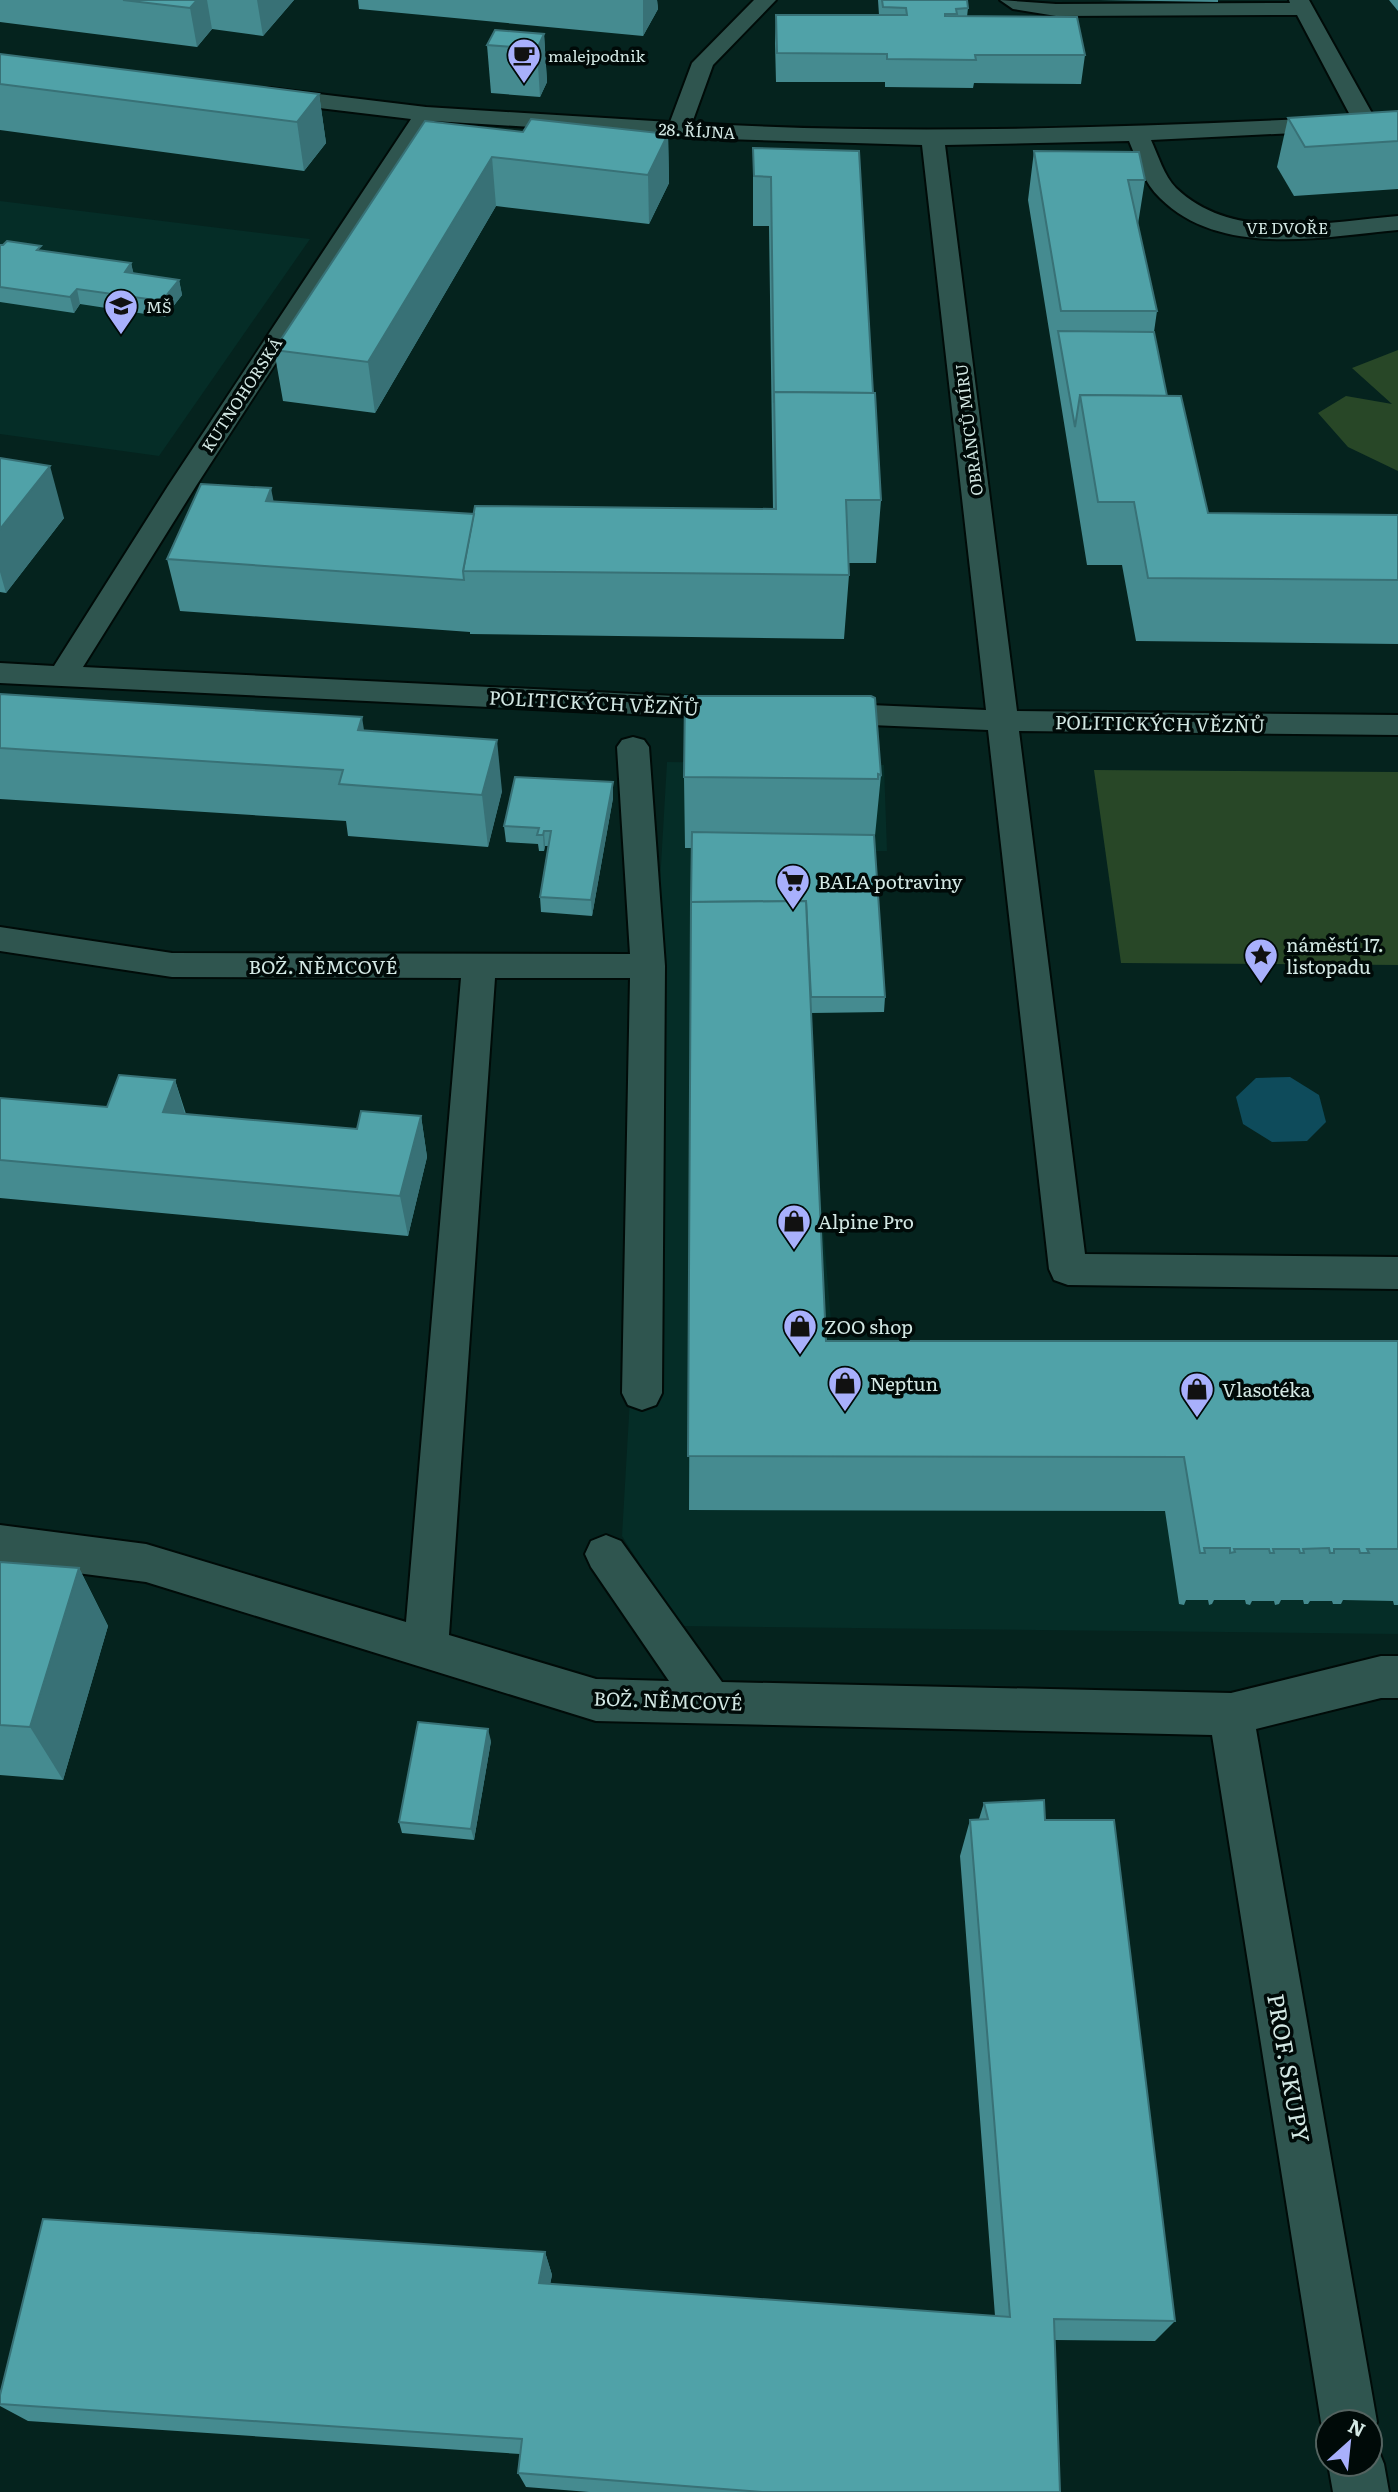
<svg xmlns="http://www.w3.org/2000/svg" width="1398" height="2492" viewBox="0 0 1398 2492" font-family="Literata,serif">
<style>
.built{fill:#052d27}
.green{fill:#284727}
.water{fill:#0e4b5b}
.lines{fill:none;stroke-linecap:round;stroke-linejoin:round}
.minor-casing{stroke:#000b08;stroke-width:4}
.minor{fill:#2f554f;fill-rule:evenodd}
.wall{fill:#458b90}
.shaded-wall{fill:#387176}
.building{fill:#50a2a8;stroke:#387176;stroke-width:2}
.labels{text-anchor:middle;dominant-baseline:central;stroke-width:7;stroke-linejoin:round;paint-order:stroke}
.far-poi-label{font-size:16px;fill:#d3e8e4;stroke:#000a08;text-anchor:start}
.far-street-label{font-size:16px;fill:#d3e8e4;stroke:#000a08}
.street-label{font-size:19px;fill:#d3e8e4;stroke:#000a08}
.poi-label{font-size:19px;fill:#d3e8e4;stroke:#000a08;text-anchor:start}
.near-street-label{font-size:23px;fill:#d3e8e4;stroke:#000a08}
</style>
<rect width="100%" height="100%" fill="#05231e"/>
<!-- built -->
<g class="built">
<path d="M 0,201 L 310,239 L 159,456 L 0,434 Z"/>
<path d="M 667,762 L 884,765 L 887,851 L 872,851 L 884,1012 L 805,1013 L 836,1380 L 1398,1379 L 1398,1634 L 679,1626 L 622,1536 Z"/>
</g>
<!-- green -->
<g class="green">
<path d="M 1398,350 L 1398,471 L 1348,447 L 1318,413 L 1346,396 L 1392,404 L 1352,368 Z"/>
<path d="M 1094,770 L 1398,772 L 1398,965 L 1121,963 Z"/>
</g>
<!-- water -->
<path class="water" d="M 1290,1077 L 1319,1095 L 1326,1122 L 1307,1141 L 1272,1142 L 1243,1124 L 1236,1097 L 1256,1078 Z"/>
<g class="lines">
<!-- minor casing -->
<g class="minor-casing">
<g id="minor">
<path d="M 754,0 L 776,0 L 713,65 L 692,123 C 912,136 1132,127 1351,117 L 1297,15 L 1056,16 L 1013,9 L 1000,0 L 1056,4 L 1290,3 L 1289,0 L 1309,0 L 1373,115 L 1398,114 L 1398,128 L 1151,140 C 1158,155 1164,176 1176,188 C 1233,243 1327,222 1398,216 L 1398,230 C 1322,237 1220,258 1160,198 C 1144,183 1137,160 1129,141 L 945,145 L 1017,711 L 1398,715 L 1398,735 L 1019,731 L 1085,1254 L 1398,1257 L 1398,1289 L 1068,1285 L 1054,1280 L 1049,1269 L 988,730 L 824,723 L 813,720 L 808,713 L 813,706 L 824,703 L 986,710 L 922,145 L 725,139 L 433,121 L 196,486 L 83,667 L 736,699 L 747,702 L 751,709 L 747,716 L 736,719 L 0,683 L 0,663 L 54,666 L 168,486 L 411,119 L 269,102 L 261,100 L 258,95 L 261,90 L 269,88 L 426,107 L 670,122 L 692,63 Z"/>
<path d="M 633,737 L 644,740 L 649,747 L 665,966 L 662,1393 L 656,1405 L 642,1410 L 628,1405 L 622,1393 L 630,978 L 495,978 L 449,1635 L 596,1679 L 669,1681 L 591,1567 L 585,1554 L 591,1541 L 606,1535 L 621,1541 L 722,1682 L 1231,1693 L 1381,1656 L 1398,1656 L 1398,1698 L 1381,1698 L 1256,1729 L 1377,2422 L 1370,2438 L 1370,2422 L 1328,2422 L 1328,2438 L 1321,2422 L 1212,1735 L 596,1721 L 146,1582 L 0,1563 L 0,1525 L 146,1544 L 406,1622 L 461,978 L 172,977 L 0,951 L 0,927 L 172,953 L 630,954 L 617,747 L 622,740 Z"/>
<path d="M 1370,2442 L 1376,2444 L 1384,2464 L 1389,2492 L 1333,2492 L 1328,2464 L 1370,2464 Z"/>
</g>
</g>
<!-- minor -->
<use href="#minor" class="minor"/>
</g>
<!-- wall -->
<g class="wall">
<path d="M 0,0 L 294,0 L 263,36 L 212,29 L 197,47 L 0,22 Z"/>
<path d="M 358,0 L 657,0 L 658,9 L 643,36 L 359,9 Z"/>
<path d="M 878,0 L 967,0 L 968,8 L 967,17 L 1085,55 L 1081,84 L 974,83 L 973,88 L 885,87 L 885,82 L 776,82 L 775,43 L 776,15 L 879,15 Z"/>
<path d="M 1099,0 L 1218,0 L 1218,2 Z"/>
<path d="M 1389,0 L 1398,0 L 1398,11 Z"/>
<path d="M 544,34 L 547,82 L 540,97 L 491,93 L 487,45 Z"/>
<path d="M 0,54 L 319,94 L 326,143 L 304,171 L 0,130 Z"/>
<path d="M 1398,111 L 1398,189 L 1294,196 L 1277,167 L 1288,118 Z"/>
<path d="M 425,121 L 523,132 L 668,134 L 669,183 L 649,224 L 496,206 L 375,413 L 283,401 L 274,350 Z"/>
<path d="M 753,148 L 859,151 L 873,393 L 881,500 L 876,563 L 848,563 L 849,575 L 844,639 L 470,634 L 470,632 L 180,611 L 167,559 L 274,501 L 474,514 L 773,509 L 769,226 L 753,226 Z"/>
<path d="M 1034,151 L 1145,180 L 1138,224 L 1157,311 L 1154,332 L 1167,396 L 1208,513 L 1398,515 L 1398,644 L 1136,641 L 1122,565 L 1087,565 L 1028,200 Z"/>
<path d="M 0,245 L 131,263 L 133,273 L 179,280 L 182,295 L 165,317 L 80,304 L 74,313 L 0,302 Z"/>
<path d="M 0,458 L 64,518 L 6,593 L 0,592 Z"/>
<path d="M 0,694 L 364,731 L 502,791 L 488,847 L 348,836 L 346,821 L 0,799 Z"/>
<path d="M 881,775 L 874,846 L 885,997 L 884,1012 L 811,1013 L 826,1341 L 1398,1341 L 1398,1605 L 1394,1605 L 1393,1601 L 1343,1600 L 1341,1604 L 1333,1604 L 1332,1601 L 1310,1601 L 1308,1604 L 1304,1604 L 1303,1600 L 1281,1600 L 1279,1604 L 1275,1605 L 1274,1601 L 1252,1601 L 1250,1605 L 1246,1604 L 1245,1600 L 1214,1600 L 1212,1604 L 1209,1605 L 1208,1600 L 1186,1600 L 1184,1605 L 1179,1604 L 1165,1511 L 689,1510 L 692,848 L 685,848 L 684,777 Z"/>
<path d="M 613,782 L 613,798 L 592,916 L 541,912 L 540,897 L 548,846 L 545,846 L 544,851 L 539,851 L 538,844 L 506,842 L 504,826 Z"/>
<path d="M 175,1080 L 186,1114 L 357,1129 L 421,1116 L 427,1157 L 408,1236 L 0,1198 L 0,1098 L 107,1107 Z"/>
<path d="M 0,1562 L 79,1568 L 108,1626 L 63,1780 L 0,1775 Z"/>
<path d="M 491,1741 L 474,1840 L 402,1833 L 399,1822 Z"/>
<path d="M 984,1803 L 1045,1820 L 1175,2321 L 1155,2341 L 1054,2340 L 1060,2492 L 589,2492 L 526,2487 L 518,2473 L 520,2454 L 28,2421 L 0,2406 L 0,2395 L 545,2252 L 552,2275 L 550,2284 L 995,2316 L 960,1856 L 970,1820 L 979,1819 Z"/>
</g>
<!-- shaded-wall -->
<g class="shaded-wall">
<path d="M 197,0 L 207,0 L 212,29 L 197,47 L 190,8 Z"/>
<path d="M 257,0 L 294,0 L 263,36 Z"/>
<path d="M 643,0 L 657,0 L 658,9 L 643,36 Z"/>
<path d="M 544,34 L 547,82 L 540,97 L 537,49 Z"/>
<path d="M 319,94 L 326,143 L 304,171 L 297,122 Z"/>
<path d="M 668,134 L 669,183 L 649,224 L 648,175 Z"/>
<path d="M 492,157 L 496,206 L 375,413 L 368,362 Z"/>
<path d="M 131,263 L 135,279 L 125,272 Z"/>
<path d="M 179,280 L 182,295 L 165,317 L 162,301 Z"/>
<path d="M 77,289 L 80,304 L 74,313 L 70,297 Z"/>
<path d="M 50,466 L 64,518 L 6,593 L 0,572 L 0,529 Z"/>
<path d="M 271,488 L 281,540 L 266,501 Z"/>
<path d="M 362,717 L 370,769 L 358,730 Z"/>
<path d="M 497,740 L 502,791 L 488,847 L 482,795 Z"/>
<path d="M 613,782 L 613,798 L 592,916 L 591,900 Z"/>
<path d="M 544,831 L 545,846 L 544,851 L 543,835 Z"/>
<path d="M 175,1080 L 187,1121 L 163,1112 Z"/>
<path d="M 421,1116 L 427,1157 L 408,1236 L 400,1196 Z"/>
<path d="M 79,1568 L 108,1626 L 63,1780 L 30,1727 Z"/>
<path d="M 488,1729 L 491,1741 L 474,1840 L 471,1829 Z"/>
<path d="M 545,2252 L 552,2275 L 546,2305 L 539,2283 Z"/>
</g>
<!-- building -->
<g class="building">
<path d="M 123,0 L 197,0 L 190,8 Z"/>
<path d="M 882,0 L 967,0 L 968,8 L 956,9 L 957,14 L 945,14 L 945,16 L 1077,17 L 1085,55 L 975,55 L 976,60 L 887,59 L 887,54 L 777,53 L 776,15 L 907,15 L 906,8 L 883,7 Z"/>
<path d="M 495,30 L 544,34 L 537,49 L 487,45 Z"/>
<path d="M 0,54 L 319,94 L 297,122 L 0,84 Z"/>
<path d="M 1398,111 L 1398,141 L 1305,147 L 1288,118 Z"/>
<path d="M 531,119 L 668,134 L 648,175 L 492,157 L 368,362 L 274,350 L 425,121 L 523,132 Z"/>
<path d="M 753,148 L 859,151 L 873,393 L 774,392 L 774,403 L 771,177 L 754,176 Z"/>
<path d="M 1034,151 L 1139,152 L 1145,180 L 1128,180 L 1157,311 L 1061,311 Z"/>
<path d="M 7,241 L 41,246 L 37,250 L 131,263 L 125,272 L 179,280 L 162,301 L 77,289 L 70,297 L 0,287 L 0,245 L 3,245 Z"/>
<path d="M 1058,331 L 1154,332 L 1167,396 L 1080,395 L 1075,427 Z"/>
<path d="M 774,392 L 875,393 L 881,500 L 846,500 L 849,575 L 463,571 L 475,506 L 776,509 Z"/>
<path d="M 1080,395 L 1181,396 L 1208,513 L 1398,515 L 1398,580 L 1148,578 L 1134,502 L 1098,502 Z"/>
<path d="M 0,458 L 50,466 L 0,529 Z"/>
<path d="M 201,484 L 271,488 L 266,501 L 474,514 L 463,571 L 464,580 L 167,559 Z"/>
<path d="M 0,694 L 362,717 L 358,730 L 497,740 L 482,795 L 339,784 L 343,770 L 0,748 Z"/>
<path d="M 685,696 L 871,696 L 875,698 L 881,775 L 878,774 L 878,779 L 684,777 Z"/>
<path d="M 515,777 L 613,782 L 591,900 L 540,897 L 551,831 L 544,831 L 543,835 L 537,835 L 539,828 L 504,826 Z"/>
<path d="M 692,832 L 874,835 L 885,997 L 811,997 L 806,901 L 691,902 Z"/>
<path d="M 806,901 L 826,1341 L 1398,1341 L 1398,1549 L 1367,1549 L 1369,1553 L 1360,1553 L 1359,1549 L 1334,1549 L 1334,1553 L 1330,1553 L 1329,1548 L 1303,1549 L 1304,1553 L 1300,1553 L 1299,1549 L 1273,1549 L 1274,1553 L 1270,1553 L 1269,1549 L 1234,1549 L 1235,1552 L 1230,1553 L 1230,1548 L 1204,1548 L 1205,1553 L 1200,1553 L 1184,1457 L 688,1456 L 691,902 Z"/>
<path d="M 119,1075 L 175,1080 L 163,1112 L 357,1129 L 361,1111 L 421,1116 L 400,1196 L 0,1160 L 0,1098 L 107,1107 Z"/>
<path d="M 0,1562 L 79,1568 L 30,1727 L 0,1725 Z"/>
<path d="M 418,1722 L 488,1729 L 471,1829 L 399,1822 Z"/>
<path d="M 1044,1800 L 1045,1820 L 1114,1820 L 1175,2321 L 1054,2319 L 1060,2492 L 762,2492 L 518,2473 L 522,2439 L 0,2404 L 0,2395 L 43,2219 L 545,2252 L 539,2283 L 1010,2317 L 970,1820 L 988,1819 L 984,1803 Z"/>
</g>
<!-- icons -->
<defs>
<g id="cafe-pin" transform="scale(1.75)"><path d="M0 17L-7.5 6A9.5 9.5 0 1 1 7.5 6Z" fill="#a8b0fc" stroke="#000a08"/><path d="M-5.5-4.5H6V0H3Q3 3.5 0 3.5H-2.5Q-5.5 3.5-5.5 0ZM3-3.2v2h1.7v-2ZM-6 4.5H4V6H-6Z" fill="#111"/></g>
<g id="school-pin" transform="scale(1.75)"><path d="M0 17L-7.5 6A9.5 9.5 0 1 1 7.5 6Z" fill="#a8b0fc" stroke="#000a08"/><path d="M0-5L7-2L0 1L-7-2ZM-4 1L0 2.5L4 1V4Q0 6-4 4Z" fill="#111"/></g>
<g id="supermarket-pin" transform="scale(1.75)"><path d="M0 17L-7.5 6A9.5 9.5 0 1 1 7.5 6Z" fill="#a8b0fc" stroke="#000a08"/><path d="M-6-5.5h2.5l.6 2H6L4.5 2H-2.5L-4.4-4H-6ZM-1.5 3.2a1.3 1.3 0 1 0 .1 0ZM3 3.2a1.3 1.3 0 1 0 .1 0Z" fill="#111"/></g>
<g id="sight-pin" transform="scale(1.75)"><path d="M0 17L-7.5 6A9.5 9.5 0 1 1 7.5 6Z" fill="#a8b0fc" stroke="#000a08"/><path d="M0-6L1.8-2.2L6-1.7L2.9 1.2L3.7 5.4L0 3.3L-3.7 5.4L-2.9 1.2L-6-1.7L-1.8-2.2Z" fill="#111"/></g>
<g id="shop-pin" transform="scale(1.75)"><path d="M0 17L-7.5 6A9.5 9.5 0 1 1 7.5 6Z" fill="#a8b0fc" stroke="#000a08"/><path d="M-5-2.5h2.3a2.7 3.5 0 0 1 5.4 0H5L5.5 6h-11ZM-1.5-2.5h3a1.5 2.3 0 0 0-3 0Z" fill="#111"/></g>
</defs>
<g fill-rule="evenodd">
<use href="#cafe-pin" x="524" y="55"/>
<use href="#school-pin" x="121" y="306"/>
<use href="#supermarket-pin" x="793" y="881"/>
<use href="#sight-pin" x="1261" y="955"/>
<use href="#shop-pin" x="794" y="1221"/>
<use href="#shop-pin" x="800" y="1326"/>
<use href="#shop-pin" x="845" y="1383"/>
<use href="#shop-pin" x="1197" y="1389"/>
</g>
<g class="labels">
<!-- far-poi labels -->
<g class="far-poi-label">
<text x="548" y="55">malejpodnik</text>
<text x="146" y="306">MŠ</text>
</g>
<!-- far-street labels -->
<g class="far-street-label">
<text transform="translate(697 130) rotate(3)">28. ŘÍJNA</text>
<text x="1287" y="227">VE DVOŘE</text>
<text transform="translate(241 394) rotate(-57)">KUTNOHORSKÁ</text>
<text transform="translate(968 430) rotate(-97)">OBRÁNCŮ MÍRU</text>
</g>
<!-- street labels -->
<g class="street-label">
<text transform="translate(594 702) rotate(3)">POLITICKÝCH VĚZŇŮ</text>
<text transform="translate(1160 723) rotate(1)">POLITICKÝCH VĚZŇŮ</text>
<text x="323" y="966">BOŽ. NĚMCOVÉ</text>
<text transform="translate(668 1700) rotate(2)">BOŽ. NĚMCOVÉ</text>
</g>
<!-- poi labels -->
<g class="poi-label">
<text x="818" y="881">BALA potraviny</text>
<text x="1286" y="944">náměstí 17.<tspan x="1286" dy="22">listopadu</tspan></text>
<text x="818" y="1221">Alpine Pro</text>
<text x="824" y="1326">ZOO shop</text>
<text x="870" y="1383">Neptun</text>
<text x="1222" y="1389">Vlasotéka</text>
</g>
<!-- near-street labels -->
<g class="near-street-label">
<text transform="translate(1290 2068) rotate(80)">PROF. SKUPY</text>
</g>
</g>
<!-- north arrow -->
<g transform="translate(1349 2443) rotate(27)"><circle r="33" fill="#000a08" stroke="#546360" stroke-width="2"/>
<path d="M0-5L12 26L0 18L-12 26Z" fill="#a8b0fc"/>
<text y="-10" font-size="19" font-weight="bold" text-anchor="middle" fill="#d3e8e4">N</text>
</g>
</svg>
